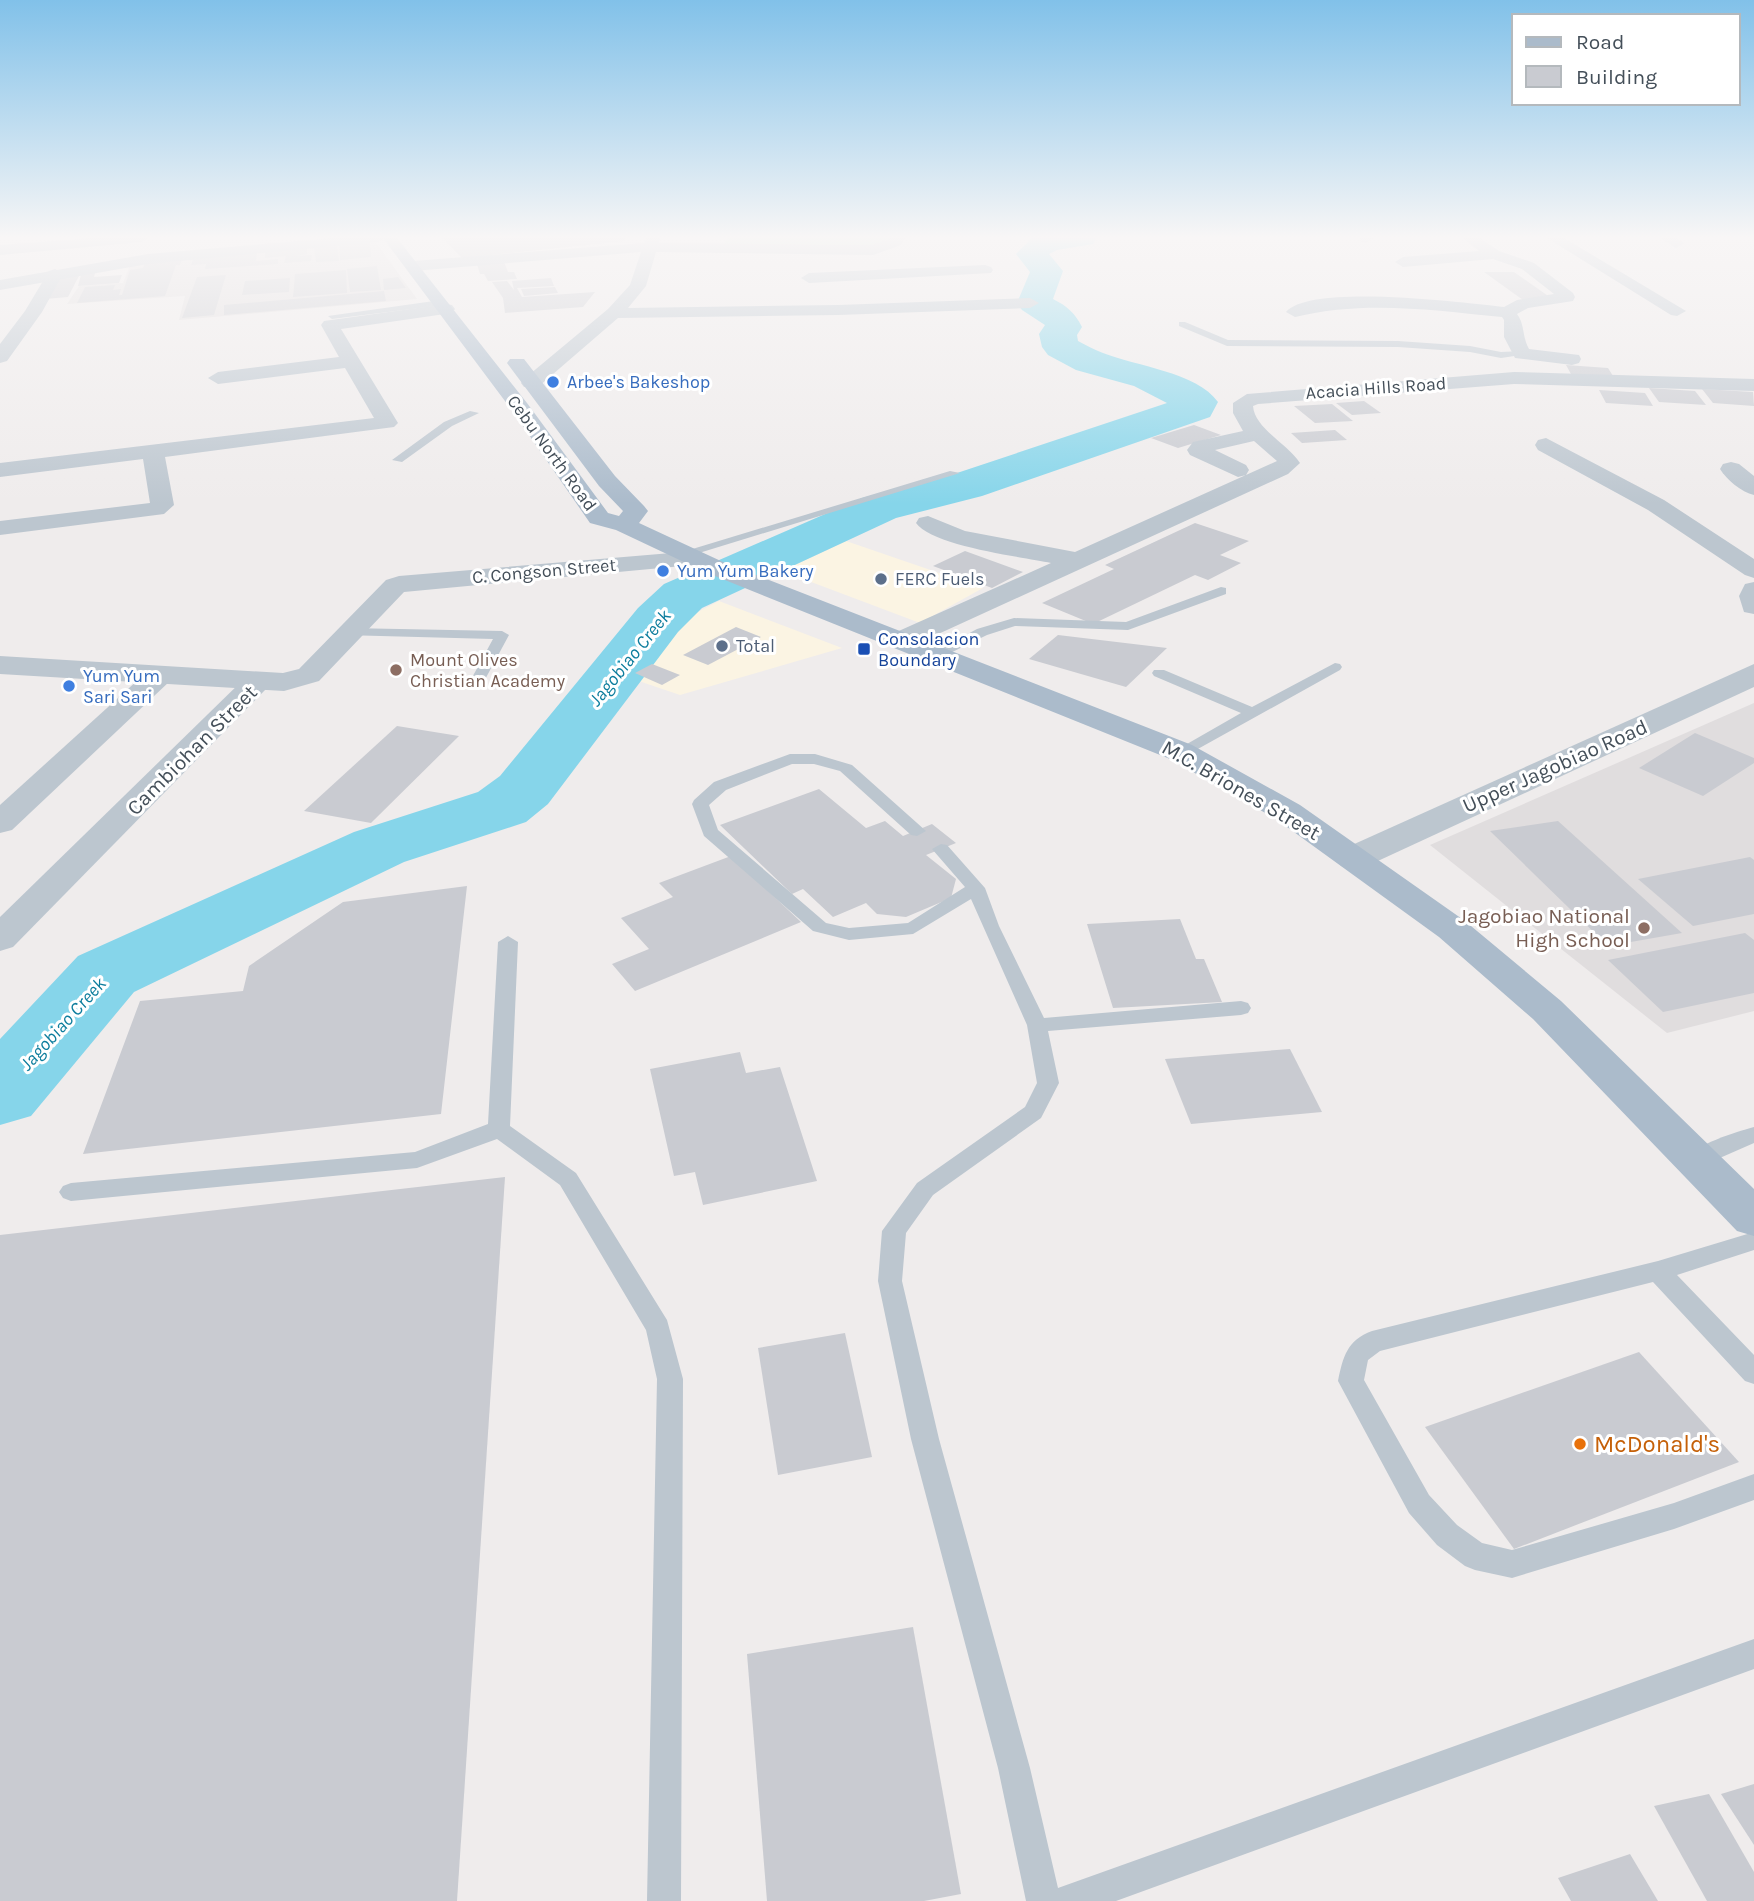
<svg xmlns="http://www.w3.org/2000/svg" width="1754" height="1901" viewBox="0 0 1754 1901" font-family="Karla,sans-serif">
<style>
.commercial{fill:#fbf4e3}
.education{fill:#e0ddde}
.green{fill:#b9eecd}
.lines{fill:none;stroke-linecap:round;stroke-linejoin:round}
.river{fill:#86d5ea;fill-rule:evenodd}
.building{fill:#c9cbd1}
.service{fill:#bcc6cf;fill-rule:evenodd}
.minor{fill:#bcc6cf;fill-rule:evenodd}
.tertiary{fill:#bcc6cf;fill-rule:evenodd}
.primary{fill:#abbbcb;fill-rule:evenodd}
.shop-dot{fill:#3f7fe0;stroke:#fff;stroke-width:2.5}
.service-dot{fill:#5c6f8a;stroke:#fff;stroke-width:2.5}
.transit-dot{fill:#1a4fb4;stroke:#fff;stroke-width:2.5}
.education-dot{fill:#8d6e63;stroke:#fff;stroke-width:2.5}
.food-dot{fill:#e8710a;stroke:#fff;stroke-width:2.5}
.labels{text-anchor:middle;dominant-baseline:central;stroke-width:6;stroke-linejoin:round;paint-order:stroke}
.far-shop-label{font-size:18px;fill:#366cbe;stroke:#fff;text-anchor:start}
.far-street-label{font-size:18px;fill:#444f59;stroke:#fff}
.far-service-label{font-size:18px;fill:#4e5e75;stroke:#fff;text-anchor:start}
.far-transit-label{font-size:18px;fill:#164399;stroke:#fff;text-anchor:start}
.far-education-label{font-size:18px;fill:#785e54;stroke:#fff;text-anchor:start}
.far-water-label{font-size:19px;font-style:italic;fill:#0d7d9d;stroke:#fff}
.street-label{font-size:21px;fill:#444f59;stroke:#fff}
.education-label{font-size:21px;fill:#785e54;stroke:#fff;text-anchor:end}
.near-food-label{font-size:24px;fill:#c56008;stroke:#fff;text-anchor:start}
</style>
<rect width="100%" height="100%" fill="#efecec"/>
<!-- commercial -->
<g class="commercial">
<path d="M 846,541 L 983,588 L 920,623 L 782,571 Z"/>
<path d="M 719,601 L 842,648 L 680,695 L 621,675 L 688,617 Z"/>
</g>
<!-- education -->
<g class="education">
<path d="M 374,240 L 417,299 L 179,320 L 185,296 L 67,304 L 79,286 L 123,283 L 131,263 Z"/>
<path d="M 1754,703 L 1754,1011 L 1667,1033 L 1430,845 Z"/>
</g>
<!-- green -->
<path class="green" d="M 729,238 L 890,238 L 871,248 L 723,244 Z"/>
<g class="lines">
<!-- river -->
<path class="river" d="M 1032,238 L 1097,238 L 1093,244 L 1057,250 L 1049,254 L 1063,271 L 1053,299 C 1067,306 1075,313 1082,327 L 1077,335 L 1078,341 C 1086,345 1095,350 1103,353 C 1135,366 1197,372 1218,402 L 1210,417 L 982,496 L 896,518 L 702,608 L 678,632 L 548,804 L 526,822 L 404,862 L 134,992 L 31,1116 L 0,1125 L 0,1039 L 78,956 L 354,832 L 478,792 L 500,776 L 638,608 L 664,584 L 862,498 L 948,476 L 1167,403 L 1134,386 L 1076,370 L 1048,355 L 1042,347 L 1039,334 L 1045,325 L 1022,310 L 1017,303 L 1030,272 L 1016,254 Z"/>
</g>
<!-- building -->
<g class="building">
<path d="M 442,238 L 625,238 L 625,241 L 462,258 Z"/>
<path d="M 370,242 L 371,257 L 340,260 L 339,244 Z"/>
<path d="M 337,245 L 339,261 L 316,262 L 314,246 Z"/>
<path d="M 307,248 L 307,254 L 295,256 L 312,255 L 311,261 L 284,263 L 286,256 L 265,258 L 265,251 Z"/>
<path d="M 257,253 L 256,261 L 278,259 L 278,264 L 205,269 L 206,264 L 191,265 L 194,257 Z"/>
<path d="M 182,259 L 180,265 L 176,265 L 165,296 L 77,303 L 85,287 L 115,285 L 113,290 L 121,289 L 119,295 L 122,295 L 130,270 L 143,268 L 146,261 Z"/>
<path d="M 504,262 L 508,272 L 514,272 L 517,279 L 488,281 L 484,274 L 480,274 L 477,264 Z"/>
<path d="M 377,266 L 381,290 L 350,292 L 347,269 Z"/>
<path d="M 96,270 L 94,277 L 122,275 L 119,283 L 78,286 L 82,271 Z"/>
<path d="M 346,270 L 347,293 L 293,297 L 295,274 Z"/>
<path d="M 81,272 L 68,297 L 45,299 L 57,280 Z"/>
<path d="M 1484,272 L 1514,272 L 1554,300 L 1523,300 Z"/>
<path d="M 226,275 L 214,315 L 182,318 L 197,277 Z"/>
<path d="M 398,277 L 406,288 L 384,290 L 383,279 Z"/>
<path d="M 290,278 L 289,292 L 242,295 L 245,281 Z"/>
<path d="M 551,278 L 554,286 L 517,288 L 522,297 L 595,292 L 583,307 L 505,313 L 503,298 L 492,282 L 507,281 L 514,290 L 512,281 Z"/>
<path d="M 555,287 L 558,293 L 524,296 L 521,289 Z"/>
<path d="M 384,291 L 386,301 L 224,315 L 224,305 Z"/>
<path d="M 1566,365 L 1608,368 L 1613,376 L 1571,374 Z"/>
<path d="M 1649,388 L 1695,391 L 1706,405 L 1659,402 Z"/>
<path d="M 1702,389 L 1753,392 L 1754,406 L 1713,403 Z"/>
<path d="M 1599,390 L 1645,393 L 1653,406 L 1606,403 Z"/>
<path d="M 1364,401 L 1381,413 L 1352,415 L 1336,403 Z"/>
<path d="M 1332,404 L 1353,421 L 1315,423 L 1294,406 Z"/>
<path d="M 1194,425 L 1221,435 L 1178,448 L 1151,438 Z"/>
<path d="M 1335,430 L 1347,440 L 1302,443 L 1291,433 Z"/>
<path d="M 1195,523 L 1249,541 L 1220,555 L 1241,563 L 1208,580 L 1195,575 L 1093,624 L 1042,603 L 1114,569 L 1105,565 Z"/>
<path d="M 965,551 L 1023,572 L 992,588 L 933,566 Z"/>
<path d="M 736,627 L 761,637 L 708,665 L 683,655 Z"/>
<path d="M 1058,635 L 1167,648 L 1126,687 L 1029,659 Z"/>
<path d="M 652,664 L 680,675 L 662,685 L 635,673 Z"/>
<path d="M 397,726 L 459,736 L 371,823 L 304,811 Z"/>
<path d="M 1695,733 L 1754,758 L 1754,763 L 1703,796 L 1639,768 Z"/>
<path d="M 819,789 L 866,828 L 885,821 L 903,836 L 932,824 L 956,843 L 926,855 L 956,879 L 951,898 L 906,917 L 877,914 L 866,903 L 833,917 L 803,889 L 792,894 L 720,825 Z"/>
<path d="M 1558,821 L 1682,933 L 1608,946 L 1490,831 Z"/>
<path d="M 731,856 L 801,922 L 635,991 L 612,964 L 649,949 L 621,918 L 673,897 L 659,883 Z"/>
<path d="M 1750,857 L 1754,860 L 1754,914 L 1693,926 L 1638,879 Z"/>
<path d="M 467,886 L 441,1114 L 83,1154 L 140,1001 L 243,991 L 249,966 L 343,902 Z"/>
<path d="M 1180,919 L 1196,959 L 1204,959 L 1222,1002 L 1113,1008 L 1087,924 Z"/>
<path d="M 1745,933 L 1754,940 L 1754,993 L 1663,1012 L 1608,960 Z"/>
<path d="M 1290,1049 L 1322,1112 L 1191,1124 L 1165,1059 Z"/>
<path d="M 740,1052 L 746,1073 L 780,1067 L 817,1181 L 703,1205 L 695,1172 L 674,1176 L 650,1069 Z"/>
<path d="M 505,1177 L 457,1901 L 0,1901 L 0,1235 Z"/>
<path d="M 845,1333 L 872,1457 L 778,1475 L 758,1348 Z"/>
<path d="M 1639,1352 L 1739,1462 L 1514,1549 L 1425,1427 Z"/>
<path d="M 913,1627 L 961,1894 L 924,1901 L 767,1901 L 747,1654 Z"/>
<path d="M 1754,1784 L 1754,1845 L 1721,1794 Z"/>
<path d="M 1709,1794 L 1754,1872 L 1754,1901 L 1707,1901 L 1654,1806 Z"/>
<path d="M 1630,1854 L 1658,1901 L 1571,1901 L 1558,1878 Z"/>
</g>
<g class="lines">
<!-- service -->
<g class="service">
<path d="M 441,300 L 444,305 L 332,319 L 328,316 Z"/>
<path d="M 1179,322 L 1185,322 L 1228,340 L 1398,341 L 1470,346 L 1501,352 L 1522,351 L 1527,354 L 1501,358 L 1470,352 L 1398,347 L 1227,346 L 1179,326 Z"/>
<path d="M 470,411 L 479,413 L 452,426 L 402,462 L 392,460 L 444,422 Z"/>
<path d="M 950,471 L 960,473 L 686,557 L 678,557 L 676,554 Z"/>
<path d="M 1221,587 L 1226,588 L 1226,594 L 1128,630 L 1015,626 L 987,635 L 942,657 L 937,658 L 930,654 L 977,629 L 1014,618 L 1126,622 Z"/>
<path d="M 348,628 L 502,631 L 509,635 L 482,685 L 475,689 L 468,685 L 493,639 L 343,635 L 343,629 Z"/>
<path d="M 1335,663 L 1340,664 L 1342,667 L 1340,670 L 1187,755 L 1175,755 L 1173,752 L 1241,713 L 1154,676 L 1152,673 L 1154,670 L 1164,670 L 1252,707 Z"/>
<path d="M 790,754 L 815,754 L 852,765 L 926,831 L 917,836 L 911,835 L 840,771 L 814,764 L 792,764 L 726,790 L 709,805 L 718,830 L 826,923 L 849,928 L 908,923 L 965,887 L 932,849 L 941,844 L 947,845 L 985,888 L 999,926 L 1044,1018 L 1241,1001 L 1248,1003 L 1251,1008 L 1248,1013 L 1241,1015 L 1048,1031 L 1059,1083 L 1041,1118 L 933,1195 L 906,1233 L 902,1281 L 939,1439 L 1030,1768 L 1058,1888 L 1754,1639 L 1754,1669 L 1116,1901 L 1026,1901 L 998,1768 L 911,1439 L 878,1281 L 882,1231 L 917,1183 L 1025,1107 L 1037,1083 L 1027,1025 L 971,899 L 913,934 L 849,940 L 813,931 L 704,836 L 692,804 L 694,800 L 714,782 Z"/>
<path d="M 508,936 L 518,942 L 510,1126 L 576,1173 L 667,1320 L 683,1379 L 681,1901 L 647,1901 L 657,1379 L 646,1330 L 560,1185 L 497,1139 L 417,1168 L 71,1201 L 63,1198 L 59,1192 L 63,1186 L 71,1183 L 415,1152 L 488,1124 L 498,942 Z"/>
<path d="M 1754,1127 L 1754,1143 L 1697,1168 L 1689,1166 L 1686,1160 C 1695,1144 1736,1132 1754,1127 Z"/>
<path d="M 1754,1232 L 1754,1250 L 1677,1275 L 1754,1355 L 1754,1384 L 1745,1381 L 1653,1282 L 1380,1351 L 1368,1360 L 1364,1380 L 1429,1495 L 1457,1525 L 1482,1543 L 1512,1550 L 1674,1503 L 1754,1474 L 1754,1500 L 1674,1529 L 1512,1578 L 1475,1570 L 1465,1566 L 1437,1545 L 1409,1513 L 1338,1381 C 1343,1357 1347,1340 1372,1331 L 1658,1261 Z"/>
</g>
<!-- minor -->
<g class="minor">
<path d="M 93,238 L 149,238 L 142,242 L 0,255 L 0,245 Z"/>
<path d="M 646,238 L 660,238 L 659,243 L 872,245 L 891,238 L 905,238 L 901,245 L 873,255 L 656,252 L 646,286 L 628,308 L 838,305 L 1030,298 L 1039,303 L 1030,308 L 838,315 L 618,318 L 538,387 L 524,387 L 521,383 L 524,379 L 608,309 L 630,285 L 641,252 L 413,271 L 405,266 L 413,261 L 644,243 Z"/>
<path d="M 1359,238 L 1374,238 L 1366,243 L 1361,242 Z"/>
<path d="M 1463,238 L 1480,238 L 1499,251 L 1534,263 L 1573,293 L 1575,297 L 1573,301 L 1528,308 L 1517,314 C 1525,324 1522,337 1529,349 L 1579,355 L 1581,359 L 1579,363 L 1572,365 L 1515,358 L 1504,337 L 1504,320 L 1502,317 C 1432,310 1364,300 1295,317 L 1286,312 C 1311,283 1465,303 1504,307 L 1517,300 L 1554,294 L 1522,269 L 1493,259 L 1403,267 L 1395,262 L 1403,257 L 1479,251 Z"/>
<path d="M 1547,238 L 1564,238 L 1686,311 L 1677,316 L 1671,315 Z"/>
<path d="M 1660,238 L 1677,238 L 1684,243 L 1676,248 Z"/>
<path d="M 985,265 L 991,267 L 993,270 L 991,273 L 809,283 L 801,278 L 809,273 Z"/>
<path d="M 55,269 L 63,274 L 42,312 L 7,361 L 0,363 L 0,344 L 25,311 L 49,271 Z"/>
<path d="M 446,304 L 452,305 L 455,309 L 452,313 L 341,329 L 398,423 L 394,427 L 165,457 L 174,505 L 164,514 L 0,535 L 0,521 L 150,503 L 143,459 L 0,477 L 0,463 L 374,418 L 345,368 L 218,384 L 208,378 L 218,372 L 339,357 L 321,325 L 324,321 Z"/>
<path d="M 1514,372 L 1754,379 L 1754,391 L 1514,384 L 1258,404 L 1253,406 C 1255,429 1287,443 1300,463 L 1288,474 L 912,646 L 902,648 L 892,646 L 888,640 L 892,634 L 1051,563 C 1022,557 932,546 916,523 L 919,518 L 928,516 L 965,531 L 1075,552 L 1277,461 L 1254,441 L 1215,450 L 1246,465 L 1249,470 L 1246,475 L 1238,477 L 1190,455 L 1187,450 L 1193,442 L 1243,431 L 1233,413 L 1233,403 L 1247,394 Z"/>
<path d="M 1546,438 L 1664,500 L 1754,559 L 1754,578 L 1745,575 L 1648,510 L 1538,450 L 1535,445 L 1538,440 Z"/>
<path d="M 1731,462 L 1739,464 L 1754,476 L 1754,495 C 1741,492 1727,480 1720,469 L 1723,464 Z"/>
<path d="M 160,666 L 170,669 L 175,675 L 170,681 L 12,830 L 0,833 L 0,805 L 150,669 Z"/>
<path d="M 257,673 L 267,676 L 272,682 L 267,688 L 13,947 L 0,951 L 0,917 L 247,676 Z"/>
</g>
<!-- tertiary -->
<g class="tertiary">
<path d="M 333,238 L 385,238 L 378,242 L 148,264 L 0,290 L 0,280 L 148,254 Z"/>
<path d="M 695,551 L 704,554 L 708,559 L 704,564 L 404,592 L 319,681 L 284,691 L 0,674 L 0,656 L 283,673 L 299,669 L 386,580 L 399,576 Z"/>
<path d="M 1754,582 L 1754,614 L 1744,612 L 1739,596 L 1745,584 Z"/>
<path d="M 1754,664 L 1754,687 L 1367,866 L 1354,869 L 1341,866 L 1336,858 L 1341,850 Z"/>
</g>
<!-- primary -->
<path class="primary" d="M 383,238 L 397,238 L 527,403 L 608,513 L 619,516 L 623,511 L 599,486 L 510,367 L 507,363 L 510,359 L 524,359 L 615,476 L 644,506 L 648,511 L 639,523 L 723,562 L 1192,745 L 1300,805 L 1465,921 L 1561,1001 L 1754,1189 L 1754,1236 L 1737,1231 L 1533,1019 L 1439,937 L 1276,819 L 1170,759 L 705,572 L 616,530 L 590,523 L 511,409 Z"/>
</g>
<!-- sky -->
<linearGradient id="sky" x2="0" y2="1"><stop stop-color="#81c1e9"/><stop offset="0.47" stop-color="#f8f6f6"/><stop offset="1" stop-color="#f8f6f6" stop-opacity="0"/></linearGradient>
<rect width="1754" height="504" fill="url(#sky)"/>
<!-- markers -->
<g class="shop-dot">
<circle cx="553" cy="382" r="7"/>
<circle cx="663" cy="571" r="7"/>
<circle cx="69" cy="686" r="7"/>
</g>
<g class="service-dot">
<circle cx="881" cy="579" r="7"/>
<circle cx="722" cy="646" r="7"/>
</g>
<rect class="transit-dot" x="857" y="642" width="14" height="14" rx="3.5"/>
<g class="education-dot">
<circle cx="396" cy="670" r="7"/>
<circle cx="1644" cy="928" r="7"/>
</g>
<circle class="food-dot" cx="1580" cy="1444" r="7"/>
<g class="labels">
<!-- far-shop labels -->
<g class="far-shop-label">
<text x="567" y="382">Arbee's Bakeshop</text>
<text x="677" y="571">Yum Yum Bakery</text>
<text x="83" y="676">Yum Yum<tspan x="83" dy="21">Sari Sari</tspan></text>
</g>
<!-- far-street labels -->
<g class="far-street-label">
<text transform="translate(1376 388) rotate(-4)">Acacia Hills Road</text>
<text transform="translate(552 453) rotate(54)">Cebu North Road</text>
<text transform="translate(544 571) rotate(-5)">C. Congson Street</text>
</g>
<!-- far-service labels -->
<g class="far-service-label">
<text x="895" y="579">FERC Fuels</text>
<text x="736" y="646">Total</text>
</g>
<!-- far-transit labels -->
<g class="far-transit-label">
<text x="878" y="639">Consolacion<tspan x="878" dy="21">Boundary</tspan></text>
</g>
<!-- far-education labels -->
<g class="far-education-label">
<text x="410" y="660">Mount Olives<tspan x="410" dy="21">Christian Academy</tspan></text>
</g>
<!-- far-water labels -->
<g class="far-water-label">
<text transform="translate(630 658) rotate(-51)">Jagobiao Creek</text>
<text transform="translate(63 1024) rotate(-48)">Jagobiao Creek</text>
</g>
<!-- street labels -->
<g class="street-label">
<text transform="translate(192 750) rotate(-45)">Cambiohan Street</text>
<text transform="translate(1555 766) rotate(-24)">Upper Jagobiao Road</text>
<text transform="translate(1241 790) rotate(30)">M.C. Briones Street</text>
</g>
<!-- education labels -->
<g class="education-label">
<text x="1630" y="916">Jagobiao National<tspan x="1630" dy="24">High School</tspan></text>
</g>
<!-- near-food labels -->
<g class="near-food-label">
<text x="1594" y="1444">McDonald's</text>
</g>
</g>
<!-- legend -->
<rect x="1512" y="14" width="228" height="91" fill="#ffffff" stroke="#b4b9bd" stroke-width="2"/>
<rect x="1526" y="37" width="35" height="10" fill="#abbbcb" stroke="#b4b9bd" stroke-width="2"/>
<text x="1576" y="49" font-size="21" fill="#444f59">Road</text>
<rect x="1526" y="66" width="35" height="21" fill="#c9cbd1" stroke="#b4b9bd" stroke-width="2"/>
<text x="1576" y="84" font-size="21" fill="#444f59">Building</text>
</svg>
